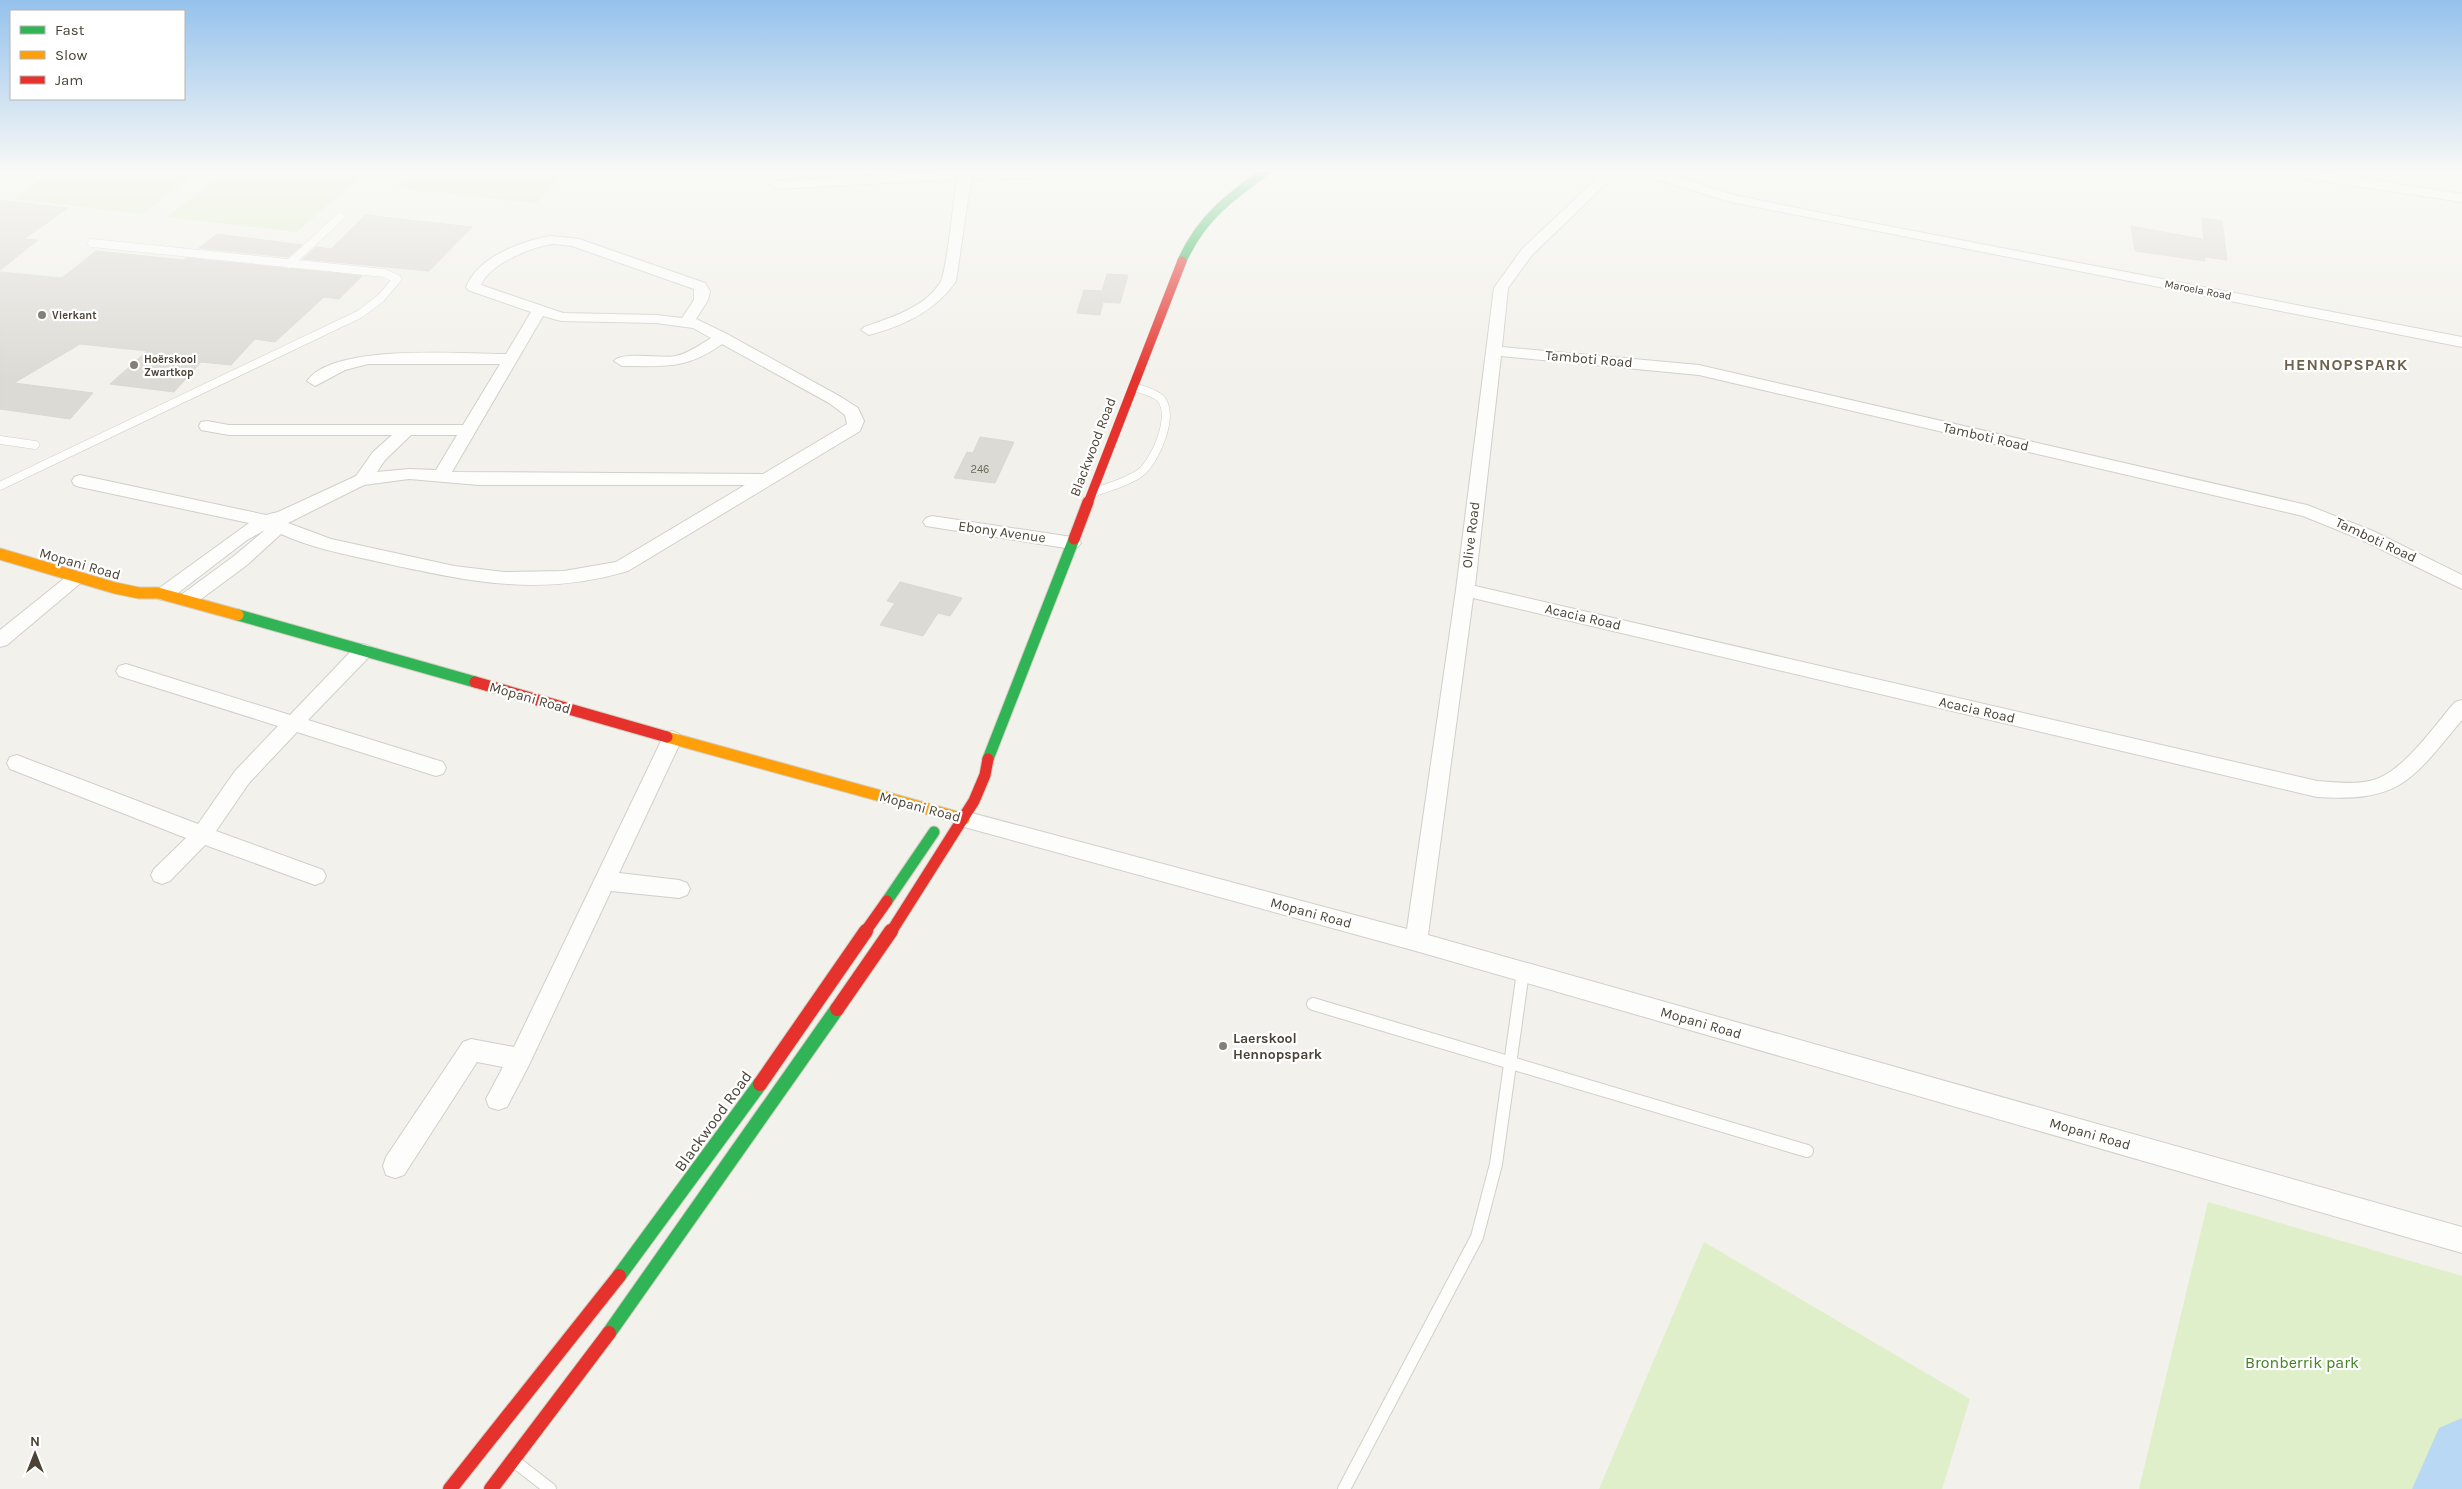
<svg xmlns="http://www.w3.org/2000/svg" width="2462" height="1489" viewBox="0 0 2462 1489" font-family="Karla,sans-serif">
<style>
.green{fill:#deefc9}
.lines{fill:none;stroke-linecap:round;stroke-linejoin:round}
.river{fill:#b9d8f3;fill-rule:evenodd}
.building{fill:#dcdad4;stroke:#dad8d1}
.lane-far1-casing{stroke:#d0cfc9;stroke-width:9}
.lane-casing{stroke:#d0cfc9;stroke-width:14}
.street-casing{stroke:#d0cfc9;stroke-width:2}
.fast-far2-casing{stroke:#d2cec1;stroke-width:10}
.fast-far1-casing{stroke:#d2cec1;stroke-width:13}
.fast-casing{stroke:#d2cec1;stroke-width:16}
.slow-casing{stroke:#d2cec1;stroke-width:13}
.jam-far2-casing{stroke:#d2cec1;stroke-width:10}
.jam-far1-casing{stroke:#d2cec1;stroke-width:13}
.jam-casing{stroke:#d2cec1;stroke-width:16}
.lane-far1{stroke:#fdfdfc;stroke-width:8}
.lane{stroke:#fdfdfc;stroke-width:12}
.street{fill:#fdfdfc;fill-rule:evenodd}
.fast-far2{stroke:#30b455;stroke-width:9}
.fast-far1{stroke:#30b455;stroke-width:11}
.fast{stroke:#30b455;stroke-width:14}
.slow{stroke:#ff9f0a;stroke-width:11}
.jam-far2{stroke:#e5322d;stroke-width:9}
.jam-far1{stroke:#e5322d;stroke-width:11}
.jam{stroke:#e5322d;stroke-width:14}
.poi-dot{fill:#858075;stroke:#fff;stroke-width:2}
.labels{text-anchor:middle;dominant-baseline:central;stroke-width:4.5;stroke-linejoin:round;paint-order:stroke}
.far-street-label{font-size:11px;fill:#4a4336;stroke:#fff}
.far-poi-label{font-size:11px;font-weight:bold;fill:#4a4336;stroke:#fff;text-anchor:start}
.number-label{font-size:11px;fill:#6f6a5e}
.street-label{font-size:14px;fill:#4a4336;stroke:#fff}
.poi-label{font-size:14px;font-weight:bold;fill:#4a4336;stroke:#fff;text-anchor:start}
.far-district-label{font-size:16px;font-weight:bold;letter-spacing:1px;fill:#6d624c;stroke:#fff}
.near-street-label{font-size:16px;fill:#4a4336;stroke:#fff}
.near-park-label{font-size:16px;fill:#428124;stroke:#fff}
</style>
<rect width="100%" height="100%" fill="#f2f1eb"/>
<!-- green -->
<g class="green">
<path d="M 53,171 L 198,171 L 142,214 L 14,199 Z"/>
<path d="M 226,171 L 367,171 L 297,232 L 167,217 Z"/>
<path d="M 416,171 L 566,171 L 536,203 L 398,188 Z"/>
<path d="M 2208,1202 L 2462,1276 L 2462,1489 L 2139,1489 Z"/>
<path d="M 1704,1242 L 1970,1399 L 1942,1489 L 1599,1489 Z"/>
</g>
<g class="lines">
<!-- river -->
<path class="river" d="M 2462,1418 L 2462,1489 L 2412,1489 L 2439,1428 Z"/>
</g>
<!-- building -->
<g class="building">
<path d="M 0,200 L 68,208 L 24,239 L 38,240 L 0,270 Z"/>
<path d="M 365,215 L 472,227 L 429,271 L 303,259 L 316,247 L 331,249 Z"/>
<path d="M 2202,218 L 2222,221 L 2227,260 L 2205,257 Z"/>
<path d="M 2131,226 L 2202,239 L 2205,261 L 2135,251 Z"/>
<path d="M 217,234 L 302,245 L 288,257 L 199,248 Z"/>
<path d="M 96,251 L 184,260 L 186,258 L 362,276 L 339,299 L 324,297 L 275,342 L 255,339 L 231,365 L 201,362 L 174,392 L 110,384 L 147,351 L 80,344 L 14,383 L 93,393 L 70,419 L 0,409 L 0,272 L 62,278 Z"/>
<path d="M 1107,274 L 1128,275 L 1120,303 L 1103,302 L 1100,315 L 1077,313 L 1084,290 L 1102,291 Z"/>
<path d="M 980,437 L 1014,442 L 995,483 L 954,478 L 967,452 L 973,453 Z"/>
<path d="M 900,582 L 962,598 L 950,616 L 938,613 L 923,636 L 880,625 L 895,603 L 887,601 Z"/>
</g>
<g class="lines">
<!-- lane-far1 casing -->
<g class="lane-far1-casing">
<g id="lane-far1">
<path d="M 289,264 L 340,217"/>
<path d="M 0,440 L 35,445"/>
<path d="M 0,486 L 360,314 L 381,298 L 397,279 L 384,273 L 92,243"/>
<path d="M 1093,493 C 1108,487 1126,483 1140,473 C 1155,462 1175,416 1161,399 C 1155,392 1141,390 1133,386"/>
</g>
</g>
<!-- lane casing -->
<g class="lane-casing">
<g id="lane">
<path d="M 1313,1004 L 1807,1151"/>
<path d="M 519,1465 L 550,1489"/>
<path d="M 1344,1489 L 1477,1237 L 1496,1164 L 1523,972"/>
</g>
</g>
<!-- street casing -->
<g class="street-casing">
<g id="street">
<path d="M 958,171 L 1112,172 L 1105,176 L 971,179 L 956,281 C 936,311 903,326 869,335 L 861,330 L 864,327 C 890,318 924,308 940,283 C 947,272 954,197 957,179 L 777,189 L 770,185 L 777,181 Z"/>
<path d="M 1605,171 L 1619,171 L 1532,255 L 1508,288 L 1502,347 L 1699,365 L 2307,505 L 2373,531 L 2462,575 L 2462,589 L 2360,539 L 2303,516 L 1699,375 L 1501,356 L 1475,586 L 2317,781 C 2336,782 2361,786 2379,778 C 2407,766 2435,725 2455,702 L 2462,700 L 2462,720 C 2411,781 2401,802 2317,797 L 1473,598 L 1428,935 L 2462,1227 L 2462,1253 L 1416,951 L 957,825 L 954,819 L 957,813 L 964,811 L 1407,929 L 1456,590 L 1494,288 L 1522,249 Z"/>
<path d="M 1637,171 L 1658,171 L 1734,195 L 1831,215 L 2462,337 L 2462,347 L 1731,202 L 1638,174 Z"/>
<path d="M 2279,171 L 2313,171 L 2462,194 L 2462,202 L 2285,175 Z"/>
<path d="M 550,236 L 579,239 L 705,283 L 710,291 L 708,300 L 696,319 L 727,334 L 841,397 L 858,408 L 864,421 L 860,431 L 628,571 C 540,597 471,582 384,563 C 349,555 314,549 281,534 L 247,565 L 193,605 L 187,606 L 181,605 L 178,600 L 181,595 L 234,556 L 265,530 L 247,540 L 170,599 L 164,600 L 158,599 L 155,594 L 158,589 L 249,523 L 80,487 L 74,485 L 72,481 L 74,477 L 80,475 L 266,515 L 278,512 L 356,476 L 373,452 L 392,435 L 229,435 L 201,430 L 199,426 L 201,422 L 207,421 L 229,425 L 463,425 L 500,364 L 368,364 L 345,370 L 315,386 L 307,381 C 333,343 462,354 506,354 L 531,312 L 468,290 L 466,287 C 479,256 520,242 550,236 ZM 554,244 L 572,246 L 694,289 L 694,300 L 682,318 L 656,315 L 563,313 L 481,285 C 489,264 533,246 554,244 ZM 543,316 L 561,321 L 656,323 L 693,328 L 711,338 C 700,345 689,353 676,356 C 663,359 621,351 614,361 L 622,366 C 664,366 686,370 722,344 L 829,403 L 845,415 L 847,424 L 763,474 L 452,472 ZM 411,435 L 457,435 L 436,470 L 409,469 L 377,472 L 385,460 ZM 409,479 L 479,485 L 745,485 L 616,562 L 564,571 L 504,572 L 454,566 L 331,539 L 288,523 L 364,485 Z"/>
<path d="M 932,516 L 1072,537 L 1078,539 L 1081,543 L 1078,547 L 1072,549 L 926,526 L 923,522 L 926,518 Z"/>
<path d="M 77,571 L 83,573 L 86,577 L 83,581 L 7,645 L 0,647 L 0,630 L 71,573 Z"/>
<path d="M 363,644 L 370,646 L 372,651 L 370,656 L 308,720 L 443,762 L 446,768 L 443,774 L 436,776 L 297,732 L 249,783 L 216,831 L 323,870 L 326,876 L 323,882 L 315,885 L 205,845 L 170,881 L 162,884 L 154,881 L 151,875 L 154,869 L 186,838 L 10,769 L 7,763 L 10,757 L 17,755 L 198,824 L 235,771 L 278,726 L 119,676 L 116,671 L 119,666 L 126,664 L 290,715 L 356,646 Z"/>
<path d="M 672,731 L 679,734 L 682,739 L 619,873 L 679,880 L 687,883 L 690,889 L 687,895 L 679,898 L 611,891 L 528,1067 L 507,1107 L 498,1110 L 489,1107 L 486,1099 L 503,1067 L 477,1062 L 404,1175 L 395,1178 L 386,1175 L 383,1166 L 386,1157 L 463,1042 L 471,1039 L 514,1047 L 662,739 L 665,734 Z"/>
</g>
</g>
<!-- fast-far2 casing -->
<g class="fast-far2-casing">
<path id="fast-far2" d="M 1182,261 C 1201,218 1229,198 1266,171"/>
</g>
<!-- fast-far1 casing -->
<g class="fast-far1-casing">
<g id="fast-far1">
<path d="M 238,615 L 475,682"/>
<path d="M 988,759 L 1074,539"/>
<path d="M 887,901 L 934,832"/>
</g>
</g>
<!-- fast casing -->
<g class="fast-casing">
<g id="fast">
<path d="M 619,1276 L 760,1084"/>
<path d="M 609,1333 L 837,1009"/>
</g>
</g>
<!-- slow casing -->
<g class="slow-casing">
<g id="slow">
<path d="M 0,554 L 115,588 L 139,593 L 158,593 L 238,615"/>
<path d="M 667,737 L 964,819"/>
</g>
</g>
<!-- jam-far2 casing -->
<g class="jam-far2-casing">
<path id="jam-far2" d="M 1088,503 L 1182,261"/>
</g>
<!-- jam-far1 casing -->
<g class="jam-far1-casing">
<g id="jam-far1">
<path d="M 1074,539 L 1088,502"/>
<path d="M 475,682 L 667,737"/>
<path d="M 865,932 L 887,901"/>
<path d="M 891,932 L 974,801 L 985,775 L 988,759"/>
</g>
</g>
<!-- jam casing -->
<g class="jam-casing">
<g id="jam">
<path d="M 837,1009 L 891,931"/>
<path d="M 760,1084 L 866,931"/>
<path d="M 450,1489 L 619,1276"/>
<path d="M 491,1489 L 609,1333"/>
</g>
</g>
<!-- lane-far1 -->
<use href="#lane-far1" class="lane-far1"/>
<!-- lane -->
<use href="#lane" class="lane"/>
<!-- street -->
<use href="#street" class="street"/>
<!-- fast-far2 -->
<use href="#fast-far2" class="fast-far2"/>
<!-- fast-far1 -->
<use href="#fast-far1" class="fast-far1"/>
<!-- fast -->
<use href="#fast" class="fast"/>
<!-- slow -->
<use href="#slow" class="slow"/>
<!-- jam-far2 -->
<use href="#jam-far2" class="jam-far2"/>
<!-- jam-far1 -->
<use href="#jam-far1" class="jam-far1"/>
<!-- jam -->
<use href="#jam" class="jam"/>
</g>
<!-- sky -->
<linearGradient id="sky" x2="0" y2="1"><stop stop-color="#95c2ec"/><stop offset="0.45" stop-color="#f9f9f6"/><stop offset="1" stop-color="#f9f9f6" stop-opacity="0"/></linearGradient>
<rect width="2462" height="380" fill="url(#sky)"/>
<!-- markers -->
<g class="poi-dot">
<circle cx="42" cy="315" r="5"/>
<circle cx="134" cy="365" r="5"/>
<circle cx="1223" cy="1046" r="5"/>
</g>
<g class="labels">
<!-- far-street labels -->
<g class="far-street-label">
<text transform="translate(2198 290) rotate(11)">Maroela Road</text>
</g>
<!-- far-poi labels -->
<g class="far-poi-label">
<text x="52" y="315">Vierkant</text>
<text x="144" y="359">Hoërskool<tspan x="144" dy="13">Zwartkop</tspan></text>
</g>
<!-- number labels -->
<g class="number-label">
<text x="980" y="469">246</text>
</g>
<!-- street labels -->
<g class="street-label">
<text transform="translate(1589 359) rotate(5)">Tamboti Road</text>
<text transform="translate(1986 437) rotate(13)">Tamboti Road</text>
<text transform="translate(1093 447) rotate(-69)">Blackwood Road</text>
<text transform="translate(1002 532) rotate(8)">Ebony Avenue</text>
<text transform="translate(1471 535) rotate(-83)">Olive Road</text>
<text transform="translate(2376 540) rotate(25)">Tamboti Road</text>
<text transform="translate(80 564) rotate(16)">Mopani Road</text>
<text transform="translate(1583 617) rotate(13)">Acacia Road</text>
<text transform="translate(530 698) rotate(16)">Mopani Road</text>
<text transform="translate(1977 710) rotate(13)">Acacia Road</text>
<text transform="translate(920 807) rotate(15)">Mopani Road</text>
<text transform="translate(1311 913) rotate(15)">Mopani Road</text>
<text transform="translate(1701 1023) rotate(16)">Mopani Road</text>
<text transform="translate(2090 1134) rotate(16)">Mopani Road</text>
</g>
<!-- poi labels -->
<g class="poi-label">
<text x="1233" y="1038">Laerskool<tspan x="1233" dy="16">Hennopspark</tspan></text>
</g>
<!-- far-district labels -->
<g class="far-district-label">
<text x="2346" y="364">HENNOPSPARK</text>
</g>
<!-- near-street labels -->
<g class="near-street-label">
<text transform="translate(713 1121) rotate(-54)">Blackwood Road</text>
</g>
<!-- near-park labels -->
<g class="near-park-label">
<text x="2302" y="1362">Bronberrik park</text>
</g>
</g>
<!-- legend -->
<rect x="10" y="10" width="175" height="90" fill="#ffffff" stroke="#b7b4af"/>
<rect x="20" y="26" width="25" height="8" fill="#30b455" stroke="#b7b4af"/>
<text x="55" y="35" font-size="15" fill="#4a4336">Fast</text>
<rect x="20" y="51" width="25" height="8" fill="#ff9f0a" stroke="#b7b4af"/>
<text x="55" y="60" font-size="15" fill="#4a4336">Slow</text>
<rect x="20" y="76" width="25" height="8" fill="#e5322d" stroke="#b7b4af"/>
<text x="55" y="85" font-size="15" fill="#4a4336">Jam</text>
<!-- north arrow -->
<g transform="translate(35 1454)" stroke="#ffffff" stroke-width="4" paint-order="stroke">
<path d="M0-4L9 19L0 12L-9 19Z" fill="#4a4336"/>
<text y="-8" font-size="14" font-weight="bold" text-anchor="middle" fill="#4a4336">N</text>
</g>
</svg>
